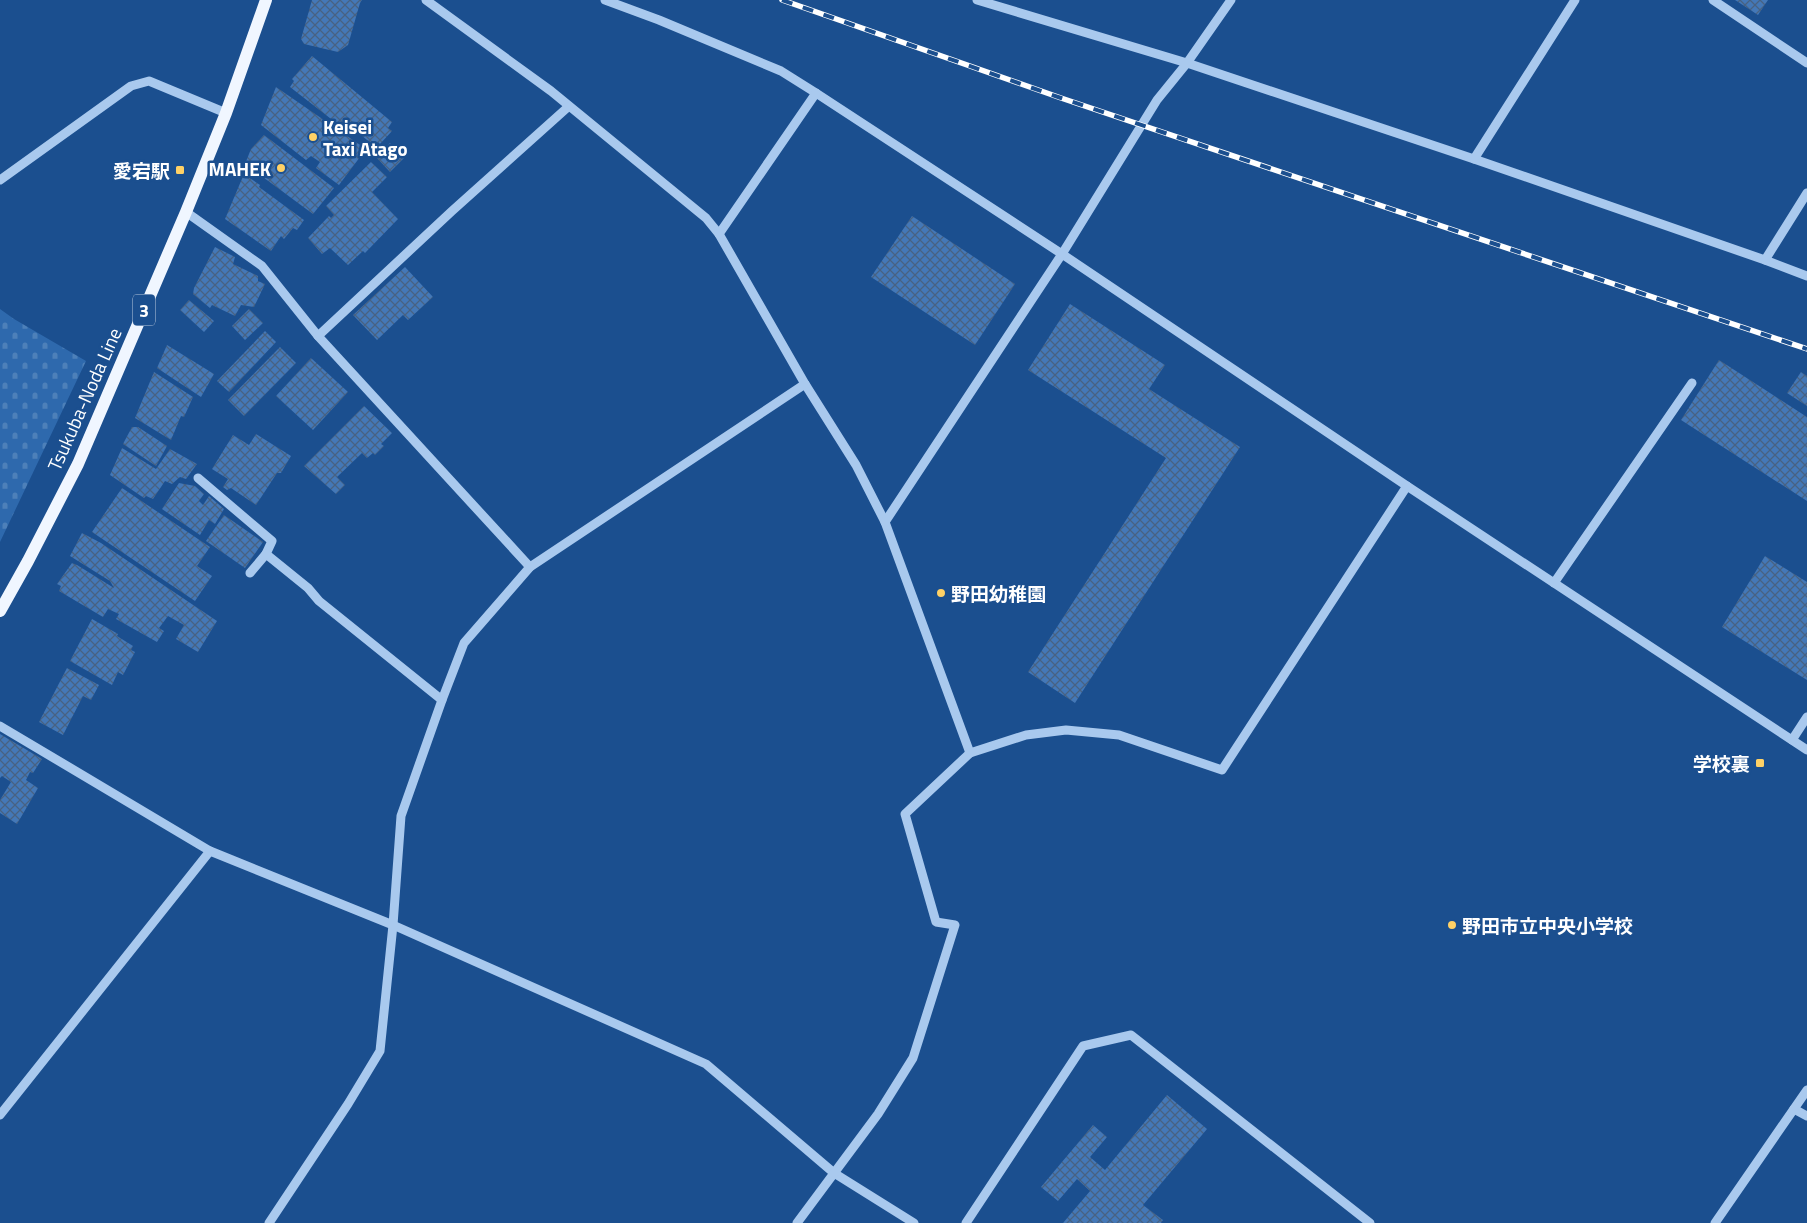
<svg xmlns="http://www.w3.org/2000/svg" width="1807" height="1223" viewBox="0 0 1807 1223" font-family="'Titillium Web','Noto Sans JP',sans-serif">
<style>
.cemetery{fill:url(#cemetery-stones)}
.building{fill:url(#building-cross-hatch)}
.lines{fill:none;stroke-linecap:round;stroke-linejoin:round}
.minor{stroke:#a9c9ee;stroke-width:9}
.major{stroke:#f0f6ff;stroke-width:12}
.rail-casing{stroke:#fff;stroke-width:5.5}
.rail{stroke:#1b4f8f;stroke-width:4;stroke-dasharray:11;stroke-linecap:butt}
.poi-dot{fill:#ffd166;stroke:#1b4f8f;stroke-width:2}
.labels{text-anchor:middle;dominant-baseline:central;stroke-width:5;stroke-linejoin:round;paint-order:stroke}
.shield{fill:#1b4f8f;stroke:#bbcadd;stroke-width:1}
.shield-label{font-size:18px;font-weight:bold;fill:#fff}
.poi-label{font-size:19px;font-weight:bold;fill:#fff;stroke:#1b4f8f;text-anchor:start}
.street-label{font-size:19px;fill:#fff;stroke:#1b4f8f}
</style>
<defs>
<pattern id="cemetery-stones" width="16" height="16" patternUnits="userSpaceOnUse" patternTransform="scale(1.25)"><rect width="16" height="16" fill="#2e69ad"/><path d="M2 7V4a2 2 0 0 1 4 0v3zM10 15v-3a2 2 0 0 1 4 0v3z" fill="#4d80b9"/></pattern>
<pattern id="building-cross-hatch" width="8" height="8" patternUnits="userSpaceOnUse" patternTransform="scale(1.25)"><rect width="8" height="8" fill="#4478b7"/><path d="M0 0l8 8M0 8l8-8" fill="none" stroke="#486282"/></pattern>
</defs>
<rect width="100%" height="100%" fill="#1b4f8f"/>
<!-- cemetery -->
<path class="cemetery" d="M 0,309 L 14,319 L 86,361 L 0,542 Z"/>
<!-- building -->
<g class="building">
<path d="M 312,0 L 362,0 L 360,3 L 348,45 L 338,52 L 304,44 L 301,39 Z"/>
<path d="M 1735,0 L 1768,0 L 1758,15 Z"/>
<path d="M 312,56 L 392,122 L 388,128 L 392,131 L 380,144 L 378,142 L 374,146 L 353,128 L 349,133 L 290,87 L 294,81 L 292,79 Z"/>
<path d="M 276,87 L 366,149 L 339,185 L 316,168 L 320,162 L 311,156 L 306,160 L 261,125 Z"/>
<path d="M 264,135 L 334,188 L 313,214 L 245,164 L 251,149 Z"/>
<path d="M 390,143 L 404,158 L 390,172 L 376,157 Z"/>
<path d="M 371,162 L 387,177 L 372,192 L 398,219 L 365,253 L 363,251 L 348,265 L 330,248 L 322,254 L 308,238 L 329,216 L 331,218 L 334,215 L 326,206 Z"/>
<path d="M 244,174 L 260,185 L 259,187 L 304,220 L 297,230 L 293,228 L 284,239 L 281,236 L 271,251 L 225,219 Z"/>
<path d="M 912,216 L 1015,284 L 975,345 L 871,277 Z"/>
<path d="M 215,247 L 235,257 L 233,264 L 258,276 L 258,281 L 265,284 L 254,307 L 241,305 L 235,316 L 212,305 L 210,308 L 193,294 L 194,288 Z"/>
<path d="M 405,267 L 433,297 L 408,320 L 403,315 L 377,340 L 353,315 Z"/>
<path d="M 189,300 L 214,321 L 204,332 L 180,310 Z"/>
<path d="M 1070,304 L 1165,365 L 1149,389 L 1240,447 L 1075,703 L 1028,672 L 1166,458 L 1028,370 Z"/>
<path d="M 249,309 L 263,323 L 245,340 L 232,326 Z"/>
<path d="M 265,331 L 276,342 L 229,392 L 217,381 Z"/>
<path d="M 167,345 L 214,374 L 201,397 L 157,368 Z"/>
<path d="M 280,347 L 296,363 L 244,416 L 228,400 Z"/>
<path d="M 311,358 L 348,392 L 313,430 L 276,396 Z"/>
<path d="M 1719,360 L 1807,417 L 1807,501 L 1681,420 Z"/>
<path d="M 154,372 L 193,397 L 184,417 L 181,416 L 171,440 L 135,418 Z"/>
<path d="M 1801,372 L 1807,376 L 1807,406 L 1787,393 Z"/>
<path d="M 364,406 L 392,433 L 381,444 L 384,446 L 375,455 L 373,453 L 367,458 L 362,453 L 337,477 L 345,485 L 336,494 L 304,466 Z"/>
<path d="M 132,427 L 138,427 L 167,446 L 156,466 L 123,444 Z"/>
<path d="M 256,434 L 291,456 L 281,473 L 277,473 L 256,505 L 231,488 L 227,490 L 223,487 L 228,479 L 212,469 L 233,435 L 249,445 Z"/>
<path d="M 122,448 L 156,469 L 170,449 L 197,464 L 186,479 L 180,477 L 172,484 L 165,481 L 153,499 L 146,496 L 144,498 L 110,475 Z"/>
<path d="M 179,483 L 195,486 L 204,494 L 199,501 L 203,505 L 209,496 L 224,509 L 215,524 L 209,520 L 200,535 L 162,509 Z"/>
<path d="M 122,488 L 210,547 L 197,566 L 212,576 L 195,601 L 92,532 Z"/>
<path d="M 224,515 L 263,542 L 245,568 L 206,541 Z"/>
<path d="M 82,533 L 101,543 L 217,621 L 198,652 L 176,639 L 184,625 L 168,616 L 159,628 L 164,631 L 157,642 L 116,619 L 119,614 L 108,609 L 103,617 L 59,591 L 61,586 L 57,584 L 72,563 L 77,565 L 114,588 L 110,581 L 70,556 Z"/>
<path d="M 1765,556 L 1807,582 L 1807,680 L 1722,627 Z"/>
<path d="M 92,619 L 118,634 L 117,636 L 133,646 L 131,650 L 135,652 L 123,675 L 118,672 L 112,685 L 70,661 Z"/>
<path d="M 67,668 L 99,685 L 91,700 L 83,696 L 63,735 L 39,722 Z"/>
<path d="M 0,734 L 42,759 L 33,773 L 30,772 L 26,780 L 38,788 L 17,824 L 0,813 L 0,800 L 11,782 L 2,776 L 0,778 Z"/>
<path d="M 1167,1095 L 1207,1129 L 1143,1205 L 1163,1220 L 1161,1223 L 1063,1223 L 1090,1191 L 1077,1179 L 1058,1201 L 1041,1187 L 1093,1125 L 1107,1137 L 1090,1157 L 1105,1170 Z"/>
</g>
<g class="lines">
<!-- minor -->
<g class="minor">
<path d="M 426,0 L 551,91 L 706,218 L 719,234 L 805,384 L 856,465 L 885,522 L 970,753"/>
<path d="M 605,0 L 659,20 L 781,71 L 816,93 L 1062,254 L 1407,486 L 1807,750"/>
<path d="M 977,0 L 1187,63 L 1474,159 L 1765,260 L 1807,276"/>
<path d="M 1713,0 L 1807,63"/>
<path d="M 1474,159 L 1575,0"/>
<path d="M 0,180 L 131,86 L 149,81 L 226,113"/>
<path d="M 186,212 L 262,266 L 318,336 L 530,567"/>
<path d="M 719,234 L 816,93"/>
<path d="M 1765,260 L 1807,193"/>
<path d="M 318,336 L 452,211 L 568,107"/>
<path d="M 198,478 L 272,541 L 266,554 L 308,588 L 319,601 L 442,700"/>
<path d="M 885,522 L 1062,254 L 1157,100 L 1187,63 L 1231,0"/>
<path d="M 250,573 L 266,554"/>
<path d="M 1554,583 L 1692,383"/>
<path d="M 0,726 L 210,851 L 393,925 L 706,1064 L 834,1173 L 914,1223"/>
<path d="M 1792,740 L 1807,717"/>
<path d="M 1794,1109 L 1807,1116"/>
<path d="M 0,1115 L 210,851"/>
<path d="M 269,1223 L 348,1104 L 380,1051 L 393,925 L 401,816 L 442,700 L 464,643 L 530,567 L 805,384"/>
<path d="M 797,1223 L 878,1114 L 913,1058 L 955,925 L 936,922 L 905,814 L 970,753 L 1026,735 L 1066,730 L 1119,735 L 1222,770 L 1407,486"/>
<path d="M 966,1223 L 1083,1046 L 1131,1035 L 1370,1223"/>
<path d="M 1715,1223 L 1807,1090"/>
</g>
<!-- major -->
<path class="major" d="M 0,611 L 28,561 L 78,464 L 186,212 L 226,113 L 266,0"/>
<!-- rail casing -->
<g class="rail-casing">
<path id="rail" d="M 782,0 L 1061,98 L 1807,349"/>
</g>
<!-- rail -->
<use href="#rail" class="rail"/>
</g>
<!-- markers -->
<g class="poi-dot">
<circle cx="313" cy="137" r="5"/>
<circle cx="281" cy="168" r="5"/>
<rect x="175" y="165" width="10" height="10" rx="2.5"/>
<circle cx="941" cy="593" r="5"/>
<rect x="1755" y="758" width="10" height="10" rx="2.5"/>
<circle cx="1452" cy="925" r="5"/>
</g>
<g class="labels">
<!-- shield labels -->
<rect class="shield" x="133" y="294.5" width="22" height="31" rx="4"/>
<g class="shield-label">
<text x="144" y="310">3</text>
</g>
<!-- poi labels -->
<g class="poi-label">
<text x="323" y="126">Keisei<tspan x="323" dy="22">Taxi Atago</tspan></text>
<text x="271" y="168" text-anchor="end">MAHEK</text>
<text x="170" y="170" text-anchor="end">愛宕駅</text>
<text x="951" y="593">野田幼稚園</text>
<text x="1750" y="763" text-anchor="end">学校裏</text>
<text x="1462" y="925">野田市立中央小学校</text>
</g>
<!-- street labels -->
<g class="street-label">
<text transform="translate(84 399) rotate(-66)">Tsukuba-Noda Line</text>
</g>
</g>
</svg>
